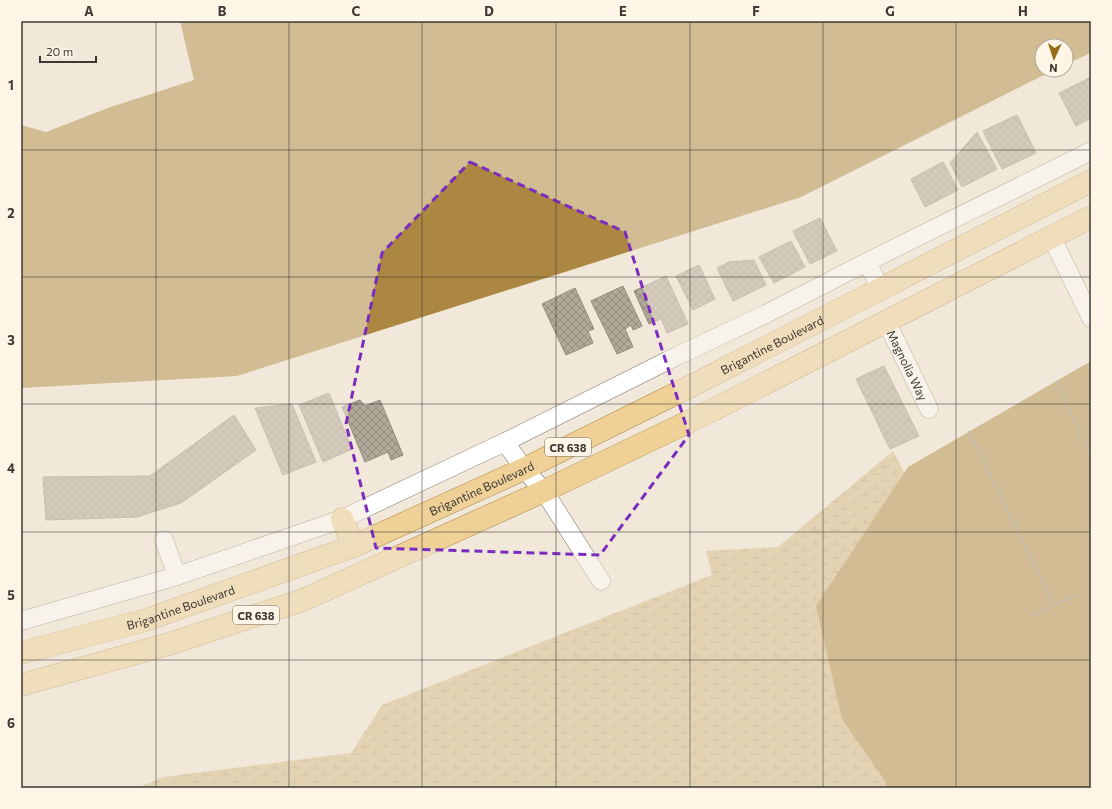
<svg xmlns="http://www.w3.org/2000/svg" width="1112" height="809" viewBox="0 0 1112 809" font-family="Commissioner,sans-serif">
<style>
.wetland{fill:url(#wetland-marsh)}
.water{fill:#ab8742}
.building{fill:url(#building-cross-hatch);stroke:#938b7d}
.lines{fill:none;stroke-linecap:round;stroke-linejoin:round}
.minor-casing{stroke:#7b7366;stroke-width:19}
.major-casing{stroke:#a98848;stroke-width:23}
.path{stroke:#958f85;stroke-width:2.5;stroke-dasharray:3 2;stroke-linecap:butt}
.minor{stroke:#fff;stroke-width:18}
.major{stroke:#efd198;stroke-width:22}
.marked{fill:none;stroke:#7b2cbf;stroke-width:3;stroke-dasharray:8 5;stroke-linejoin:round}
.grid{fill:none;stroke:#3c3833;stroke-width:1;stroke-opacity:0.55}
.labels{text-anchor:middle;dominant-baseline:central;stroke-width:4;stroke-linejoin:round;paint-order:stroke}
.shield{fill:#fef5e6;stroke:#767169;stroke-width:1}
.shield-label{font-size:11px;font-weight:bold;fill:#3c3833}
.street-label{font-size:12px;fill:#3c3833;stroke:#fef5e6}
.neatline{fill:none;stroke:#3c3833;stroke-width:1.5}
.grid-label{font-size:13px;text-anchor:middle;font-weight:bold;fill:#3c3833}
</style>
<defs>
<pattern id="wetland-marsh" width="20" height="14" patternUnits="userSpaceOnUse"><rect width="20" height="14" fill="#d6ba86"/><path d="M1 5h8M5 5V1M11 12h8M15 12V8" fill="none" stroke="#af986e"/></pattern>
<pattern id="building-cross-hatch" width="8" height="8" patternUnits="userSpaceOnUse"><rect width="8" height="8" fill="#b2a99b"/><path d="M0 0l8 8M0 8l8-8" fill="none" stroke="#928b7f"/></pattern>
</defs>
<rect width="100%" height="100%" fill="#f1e8d9"/>
<!-- wetland -->
<path class="wetland" d="M 893,451 L 944,550 L 925,788 L 138,788 L 163,777 L 351,753 L 382,705 L 712,575 L 706,551 L 778,547 Z"/>
<!-- water -->
<g class="water">
<path d="M 180,21 L 1091,21 L 1091,53 L 1066,64 L 1066,46 L 1042,46 L 1042,70 L 1054,70 L 801,197 L 237,376 L 21,388 L 21,125 L 46,132 L 108,108 L 194,80 Z"/>
<path d="M 1091,361 L 1091,788 L 887,788 L 885,781 L 842,719 L 816,606 L 908,467 Z"/>
</g>
<!-- building -->
<g class="building">
<path d="M 1091,77 L 1091,118 L 1076,126 L 1059,93 Z"/>
<path d="M 1017,115 L 1036,153 L 1002,169 L 983,131 Z"/>
<path d="M 977,132 L 997,169 L 962,187 L 950,163 Z"/>
<path d="M 943,162 L 958,190 L 925,207 L 911,179 Z"/>
<path d="M 820,218 L 837,251 L 810,264 L 793,231 Z"/>
<path d="M 791,241 L 805,267 L 774,283 L 759,257 Z"/>
<path d="M 754,260 L 766,285 L 733,301 L 717,268 L 729,262 Z"/>
<path d="M 699,265 L 715,299 L 693,310 L 676,276 Z"/>
<path d="M 666,276 L 688,324 L 667,333 L 661,319 L 649,324 L 634,291 Z"/>
<path d="M 623,286 L 642,326 L 633,330 L 631,325 L 625,329 L 633,347 L 617,354 L 591,301 Z"/>
<path d="M 575,288 L 594,329 L 588,331 L 593,343 L 566,355 L 542,304 Z"/>
<path d="M 884,366 L 919,436 L 890,449 L 856,379 Z"/>
<path d="M 329,393 L 352,449 L 323,462 L 299,405 Z"/>
<path d="M 360,400 L 365,406 L 380,400 L 403,455 L 391,460 L 388,452 L 365,462 L 342,407 Z"/>
<path d="M 292,404 L 316,462 L 283,475 L 255,408 Z"/>
<path d="M 234,415 L 256,450 L 181,503 L 137,517 L 46,520 L 43,477 L 150,476 Z"/>
</g>
<g class="lines">
<!-- minor casing -->
<g class="minor-casing">
<g id="minor">
<path d="M 1051,236 L 1091,318"/>
<path d="M 867,262 L 880,288"/>
<path id="s1" d="M 886,321 L 929,409"/>
<path d="M 505,442 L 524,469 L 544,491 L 601,581"/>
<path d="M 164,540 L 177,576"/>
<path d="M 21,621 L 177,576 L 342,519 L 505,442 L 677,356 L 766,314 L 867,262 L 1091,151"/>
</g>
</g>
<!-- major casing -->
<g class="major-casing">
<g id="major">
<path d="M 342,519 L 354,546"/>
<path id="s2" d="M 21,653 L 146,620 L 354,546 L 524,469 L 697,383 L 1091,181"/>
<path d="M 21,685 L 169,644 L 303,600 L 544,491 L 713,410 L 1091,217"/>
</g>
</g>
<!-- path -->
<g class="path">
<path d="M 1056,381 L 1091,456"/>
<path d="M 969,431 L 1054,605"/>
<path d="M 1033,615 L 1079,594"/>
</g>
<!-- minor -->
<use href="#minor" class="minor"/>
<!-- major -->
<use href="#major" class="major"/>
</g>
<!-- marked area -->
<path d="M0 0H1112V809H0ZM 470,162 L 625,232 L 689,435 L 600,555 L 376,548 L 346,424 L 382,253 Z" fill="#f1e8d9" fill-opacity=".55" fill-rule="evenodd"/>
<path class="marked" d="M 470,162 L 625,232 L 689,435 L 600,555 L 376,548 L 346,424 L 382,253 Z"/>
<!-- grid -->
<path class="grid" d="M 156,21 L 156,788M 289,21 L 289,788M 422,21 L 422,788M 556,21 L 556,788M 690,21 L 690,788M 823,21 L 823,788M 956,21 L 956,788M 21,150 L 1091,150M 21,277 L 1091,277M 21,404 L 1091,404M 21,532 L 1091,532M 21,660 L 1091,660"/>
<g class="labels">
<!-- shield labels -->
<g class="shield">
<rect x="545" y="438" width="46" height="18" rx="3"/>
<rect x="233" y="606" width="46" height="18" rx="3"/>
</g>
<g class="shield-label">
<text x="568" y="447">CR 638</text>
<text x="256" y="615">CR 638</text>
</g>
<!-- street labels -->
<g class="street-label">
<text stroke="none"><textPath href="#s2" startOffset="814">Brigantine Boulevard</textPath></text>
<text stroke="none"><textPath href="#s1" startOffset="49">Magnolia Way</textPath></text>
<text stroke="none"><textPath href="#s2" startOffset="490">Brigantine Boulevard</textPath></text>
<text stroke="none"><textPath href="#s2" startOffset="166">Brigantine Boulevard</textPath></text>
</g>
</g>
<!-- border -->
<rect width="1112" height="809" fill="none" stroke="#fef5e6" stroke-width="44"/>
<!-- north arrow -->
<g transform="translate(1054 58) rotate(183)"><circle r="19" fill="#fef5e6" stroke="#b0a99e"/>
<path d="M0-3L7 15L0 10L-7 15Z" fill="#946d16"/>
<text y="-6" font-size="11" font-weight="bold" text-anchor="middle" fill="#3c3833">N</text>
</g>
<!-- scale -->
<path d="M40 56v6h56v-6" fill="none" stroke="#3c3833" stroke-width="2"/>
<text x="46" y="56" font-size="12" fill="#3c3833" stroke="#fef5e6" stroke-width="3" paint-order="stroke">20 m</text>
<rect x="22" y="22" width="1068" height="765" class="neatline"/>
<g class="grid-label">
<text x="89" y="16">A</text>
<text x="222" y="16">B</text>
<text x="356" y="16">C</text>
<text x="489" y="16">D</text>
<text x="623" y="16">E</text>
<text x="756" y="16">F</text>
<text x="890" y="16">G</text>
<text x="1023" y="16">H</text>
<text x="11" y="90">1</text>
<text x="11" y="218">2</text>
<text x="11" y="345">3</text>
<text x="11" y="473">4</text>
<text x="11" y="600">5</text>
<text x="11" y="728">6</text>
</g>
</svg>
